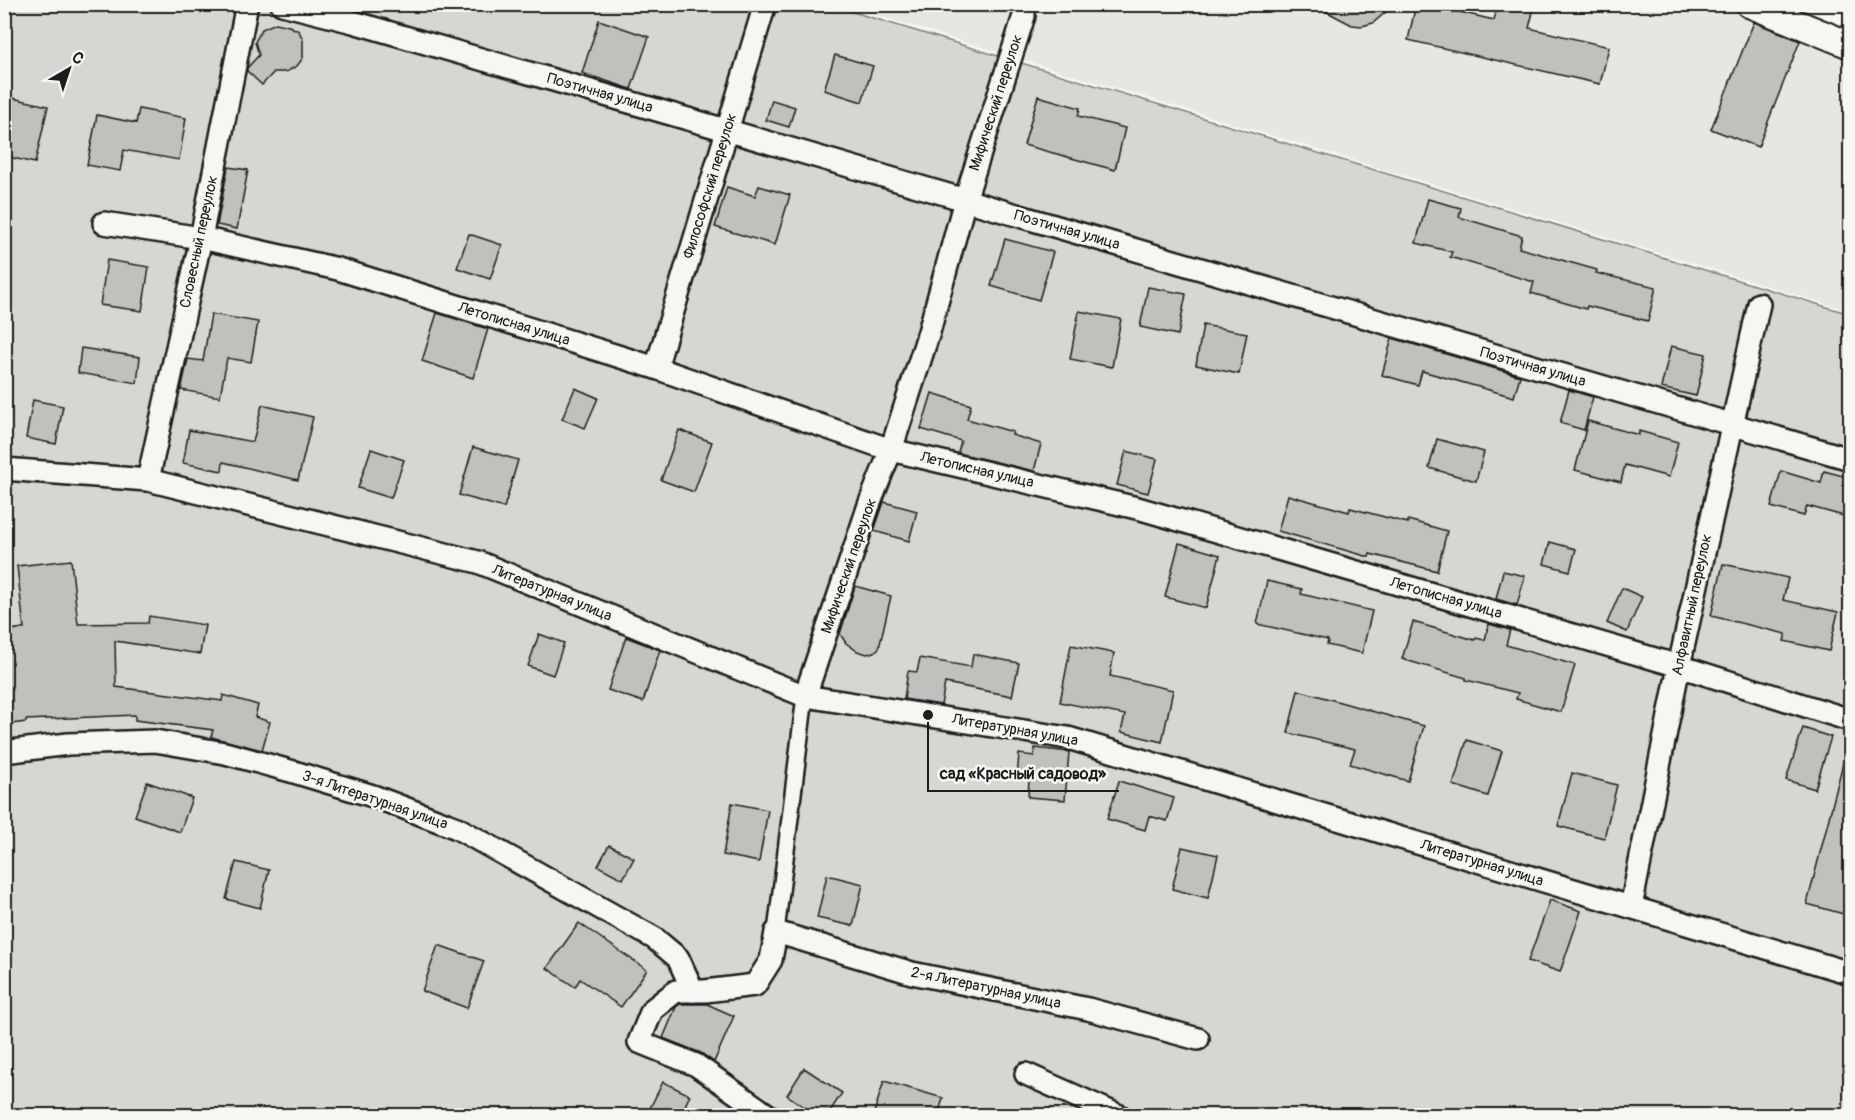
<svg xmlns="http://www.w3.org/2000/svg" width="1855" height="1120" viewBox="0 0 1855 1120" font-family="Pangolin,sans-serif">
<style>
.built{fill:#e6e6e2}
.green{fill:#d6d6d2;stroke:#797977;stroke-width:1.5}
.building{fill:#c0c0bd;stroke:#1c1c1c;stroke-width:1.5}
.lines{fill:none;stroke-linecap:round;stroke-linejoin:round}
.pedestrian-casing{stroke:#1c1c1c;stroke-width:20}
.minor-casing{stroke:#1c1c1c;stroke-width:26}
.tertiary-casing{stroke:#1c1c1c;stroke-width:30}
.pedestrian{stroke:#f6f6f2;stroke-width:15}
.minor{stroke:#f6f6f2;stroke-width:21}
.tertiary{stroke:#f6f6f2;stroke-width:26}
.labels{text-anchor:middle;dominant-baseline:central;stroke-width:5;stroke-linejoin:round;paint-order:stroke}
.street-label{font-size:15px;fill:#1c1c1c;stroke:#f6f6f2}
.leader{fill:none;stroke:#1c1c1c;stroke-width:2}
.callout-dot{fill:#1c1c1c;stroke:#f6f6f2;stroke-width:2}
.callout-label{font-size:16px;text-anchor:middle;font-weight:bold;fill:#1c1c1c;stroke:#f6f6f2;stroke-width:5;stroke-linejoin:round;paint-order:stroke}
</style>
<rect width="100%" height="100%" fill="#f6f6f2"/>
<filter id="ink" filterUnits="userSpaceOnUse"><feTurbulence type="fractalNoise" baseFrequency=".0167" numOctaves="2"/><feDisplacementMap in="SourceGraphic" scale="12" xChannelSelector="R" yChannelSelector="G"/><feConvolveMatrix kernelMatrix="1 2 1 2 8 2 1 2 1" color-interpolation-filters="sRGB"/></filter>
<g filter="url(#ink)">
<!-- built -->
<path class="built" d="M 843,5 L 1717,5 L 1850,60 L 1850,311 Z"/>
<!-- green -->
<path class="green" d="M 5,5 L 830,5 L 1850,314 L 1850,1115 L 5,1116 Z"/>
<!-- building -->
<g class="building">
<path d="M 1312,4 L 1395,4 L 1373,23 L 1362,26 L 1352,25 Z"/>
<path d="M 1416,4 L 1426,4 L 1494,20 L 1498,4 L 1535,4 L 1529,28 L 1609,47 L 1600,84 L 1408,40 Z"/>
<path d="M 599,20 L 649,37 L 631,89 L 582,73 Z"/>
<path d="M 1754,22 L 1800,41 L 1758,147 L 1711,129 Z"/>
<path d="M 276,23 L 289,26 L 299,31 L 303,40 L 303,58 L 297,66 L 286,72 L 274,72 L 262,85 L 247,71 L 247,68 L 259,55 L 255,42 L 262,29 Z"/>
<path d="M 835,55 L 873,66 L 862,102 L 824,90 Z"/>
<path d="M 1038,96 L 1080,108 L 1078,116 L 1125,128 L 1115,170 L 1024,145 Z"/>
<path d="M 8,97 L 48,106 L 35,163 L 4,156 L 4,110 Z"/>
<path d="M 772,100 L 795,107 L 789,127 L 766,120 Z"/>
<path d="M 139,109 L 186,118 L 179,160 L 124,150 L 120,171 L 87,165 L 97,115 L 136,123 Z"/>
<path d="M 228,167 L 248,170 L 237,229 L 217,225 Z"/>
<path d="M 759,186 L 790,195 L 775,245 L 715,227 L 727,187 L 755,196 Z"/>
<path d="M 1428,199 L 1461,208 L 1459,217 L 1522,236 L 1519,248 L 1597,270 L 1596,273 L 1656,287 L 1648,321 L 1587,306 L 1586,309 L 1531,293 L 1534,282 L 1450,257 L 1452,252 L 1416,243 Z"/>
<path d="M 469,234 L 502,245 L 490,279 L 457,268 Z"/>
<path d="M 1005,239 L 1053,252 L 1039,300 L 991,286 Z"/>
<path d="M 107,260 L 149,267 L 142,311 L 100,305 Z"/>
<path d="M 1148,287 L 1186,294 L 1178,335 L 1140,327 Z"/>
<path d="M 1079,311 L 1121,319 L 1112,367 L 1070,359 Z"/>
<path d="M 437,313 L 488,329 L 473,378 L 422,361 Z"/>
<path d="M 211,314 L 258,322 L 251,362 L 227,358 L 220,397 L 181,390 L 188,359 L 203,361 Z"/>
<path d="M 1203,325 L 1247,333 L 1239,374 L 1196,365 Z"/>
<path d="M 1392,338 L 1520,376 L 1514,397 L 1422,371 L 1418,385 L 1382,375 Z"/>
<path d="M 1671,346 L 1706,354 L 1696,396 L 1661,388 Z"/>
<path d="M 81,348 L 140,357 L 137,383 L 78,373 Z"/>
<path d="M 575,388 L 598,398 L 585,428 L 562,419 Z"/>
<path d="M 1569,390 L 1593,397 L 1584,430 L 1560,423 Z"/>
<path d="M 932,393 L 971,405 L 967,419 L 1013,432 L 1012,435 L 1041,444 L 1034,471 L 958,453 L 961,441 L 921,429 Z"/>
<path d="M 33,400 L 63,406 L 56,444 L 26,438 Z"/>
<path d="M 262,405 L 313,417 L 298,480 L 223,462 L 222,471 L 183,463 L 189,430 L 253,442 Z"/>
<path d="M 1588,421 L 1639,435 L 1639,431 L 1678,442 L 1669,477 L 1625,465 L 1621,482 L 1575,470 Z"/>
<path d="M 679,430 L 712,442 L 694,492 L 661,480 Z"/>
<path d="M 1437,439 L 1484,452 L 1476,481 L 1429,468 Z"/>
<path d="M 473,447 L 518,460 L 504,508 L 459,495 Z"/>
<path d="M 371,449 L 404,460 L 391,498 L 358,488 Z"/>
<path d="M 1126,451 L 1157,459 L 1148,493 L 1117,485 Z"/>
<path d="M 1781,471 L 1821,483 L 1824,471 L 1851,478 L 1851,518 L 1807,506 L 1804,516 L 1771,507 Z"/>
<path d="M 1288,495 L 1349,512 L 1350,508 L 1408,523 L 1408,520 L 1447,531 L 1437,571 L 1370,554 L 1369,557 L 1278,531 Z"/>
<path d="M 884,502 L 917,511 L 909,541 L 874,531 Z"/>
<path d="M 1550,542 L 1576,549 L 1570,571 L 1544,564 Z"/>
<path d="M 1179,543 L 1220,555 L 1206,608 L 1165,597 Z"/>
<path d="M 71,560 L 78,624 L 148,623 L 149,616 L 205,625 L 200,654 L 115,641 L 116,687 L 222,701 L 223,695 L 258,705 L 255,717 L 270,722 L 262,750 L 211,737 L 213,730 L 135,720 L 135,715 L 26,720 L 26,722 L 4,725 L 4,631 L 24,628 L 17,566 Z"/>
<path d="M 1723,564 L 1788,578 L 1783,600 L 1838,612 L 1829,651 L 1784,641 L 1786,634 L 1711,616 Z"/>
<path d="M 1503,571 L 1525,576 L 1517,605 L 1496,599 Z"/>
<path d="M 1267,581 L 1302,589 L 1301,594 L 1372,611 L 1362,653 L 1327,645 L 1328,640 L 1257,624 Z"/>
<path d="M 855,586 L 891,596 L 879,648 L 874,652 L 867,654 L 857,651 L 846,643 L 840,634 Z"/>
<path d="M 1622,588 L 1642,597 L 1627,632 L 1607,623 Z"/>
<path d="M 1413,622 L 1475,640 L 1476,638 L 1485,640 L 1489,624 L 1510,630 L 1506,645 L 1575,665 L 1561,712 L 1516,699 L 1518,693 L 1466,680 L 1466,678 L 1402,659 Z"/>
<path d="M 539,634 L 564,643 L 553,675 L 528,666 Z"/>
<path d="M 626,637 L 660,650 L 643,702 L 608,690 Z"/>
<path d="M 1071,645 L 1114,653 L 1110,676 L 1173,690 L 1162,742 L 1121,732 L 1125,715 L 1060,702 Z"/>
<path d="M 973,654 L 1019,663 L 1012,696 L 945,683 L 941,705 L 904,699 L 908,671 L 917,672 L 920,658 L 971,667 Z"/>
<path d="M 1298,690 L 1424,726 L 1408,781 L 1350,764 L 1355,749 L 1288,733 Z"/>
<path d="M 1803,728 L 1831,737 L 1815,789 L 1786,780 Z"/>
<path d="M 1467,740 L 1502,751 L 1488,796 L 1453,785 Z"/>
<path d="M 1035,748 L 1069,752 L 1065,800 L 1028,797 L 1029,779 L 1017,778 L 1019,754 L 1034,756 Z"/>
<path d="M 1844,759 L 1851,760 L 1851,916 L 1807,904 Z"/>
<path d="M 1572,773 L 1617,785 L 1604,838 L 1558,826 Z"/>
<path d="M 1119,781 L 1174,798 L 1167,821 L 1149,816 L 1145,830 L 1107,819 Z"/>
<path d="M 147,782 L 192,798 L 180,832 L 135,816 Z"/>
<path d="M 732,803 L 768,810 L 759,862 L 723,855 Z"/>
<path d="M 609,845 L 634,858 L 623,879 L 598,866 Z"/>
<path d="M 1182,847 L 1218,855 L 1208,898 L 1172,889 Z"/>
<path d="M 236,862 L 269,870 L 260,908 L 226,899 Z"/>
<path d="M 827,875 L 863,884 L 853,926 L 817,918 Z"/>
<path d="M 1550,900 L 1581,911 L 1560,972 L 1528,961 Z"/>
<path d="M 579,923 L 647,970 L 621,1007 L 580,979 L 575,987 L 547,968 Z"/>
<path d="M 438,945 L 484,961 L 467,1008 L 422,991 Z"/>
<path d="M 680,1004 L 707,1004 L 734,1016 L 714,1062 L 701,1053 L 663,1038 L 676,1007 Z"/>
<path d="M 804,1068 L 842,1093 L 827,1116 L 818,1116 L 787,1095 Z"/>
<path d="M 884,1081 L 943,1098 L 938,1116 L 873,1116 Z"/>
<path d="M 663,1082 L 690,1095 L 680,1116 L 646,1116 Z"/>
</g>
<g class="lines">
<!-- pedestrian casing -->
<g class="pedestrian-casing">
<path id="pedestrian" d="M 776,932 L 805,696"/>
</g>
<!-- minor casing -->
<g class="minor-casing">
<g id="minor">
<path d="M 282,4 L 353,22 L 726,130 L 1850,459"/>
<path d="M 104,223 L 201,238 L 338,269 L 656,368 L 891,450 L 1141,509 L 1679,666 L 1850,720"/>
<path d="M 656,368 L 765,4"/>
<path d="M 4,469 L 148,480 L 478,562 L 805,696 L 1068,738 L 1850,973"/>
<path d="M 148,480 L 201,238 L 247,4"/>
<path d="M 805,696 L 869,505 L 891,450 L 929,332 L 965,200 L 1024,16 L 1024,4"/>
<path d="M 4,752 L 68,744 L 155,741 L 225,753 L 294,772 L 373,796 L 457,828 L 654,938 L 678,958 L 693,991"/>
<path d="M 1631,907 L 1679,666 L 1759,304"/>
<path d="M 1026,1074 L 1120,1116"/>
<path d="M 769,1116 L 696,1065 L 639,1042 L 652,1010 L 676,991 L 705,991 L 755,985 L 771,960 L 776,932 L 912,973 L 1088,1009 L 1198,1039"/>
</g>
</g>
<!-- tertiary casing -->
<g class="tertiary-casing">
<path id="tertiary" d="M 1749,4 L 1850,45"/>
</g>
<!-- pedestrian -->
<use href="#pedestrian" class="pedestrian"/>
<!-- minor -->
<use href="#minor" class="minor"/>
<!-- tertiary -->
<use href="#tertiary" class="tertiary"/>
</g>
</g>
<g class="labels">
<!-- street labels -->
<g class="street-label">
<text transform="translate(600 93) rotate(16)">Поэтичная улица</text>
<text transform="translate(996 103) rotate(-72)">Мифический переулок</text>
<text transform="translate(710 186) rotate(-73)">Философский переулок</text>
<text transform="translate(1067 230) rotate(16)">Поэтичная улица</text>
<text transform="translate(199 242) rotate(-78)">Словесный переулок</text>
<text transform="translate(514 324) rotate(17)">Летописная улица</text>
<text transform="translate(1533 367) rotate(16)">Поэтичная улица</text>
<text transform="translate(977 470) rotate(13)">Летописная улица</text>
<text transform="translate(849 566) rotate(-71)">Мифический переулок</text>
<text transform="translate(552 593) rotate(22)">Литературная улица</text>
<text transform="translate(1446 598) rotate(16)">Летописная улица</text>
<text transform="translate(1692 605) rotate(-78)">Алфавитный переулок</text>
<text transform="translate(1015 730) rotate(10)">Литературная улица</text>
<text transform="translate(375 800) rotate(19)">3-я Литературная улица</text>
<text transform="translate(1482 863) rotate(17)">Литературная улица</text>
<text transform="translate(986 988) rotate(12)">2-я Литературная улица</text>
</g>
</g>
<!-- callouts -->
<path class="leader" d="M928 715L928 791H1119"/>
<circle class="callout-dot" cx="928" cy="715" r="6"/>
<g class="callout-label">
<text x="1023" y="779">сад «Красный садовод»</text>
</g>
<!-- margin -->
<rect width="1855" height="1120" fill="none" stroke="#f6f6f2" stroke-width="24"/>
<rect x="12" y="12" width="1831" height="1096" fill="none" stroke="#1c1c1c" stroke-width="2" filter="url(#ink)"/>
<!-- north arrow -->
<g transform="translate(69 69) rotate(39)" stroke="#f6f6f2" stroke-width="4.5" paint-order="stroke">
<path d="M0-4.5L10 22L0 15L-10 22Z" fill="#1c1c1c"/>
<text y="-9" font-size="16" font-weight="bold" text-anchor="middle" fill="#1c1c1c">С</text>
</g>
</svg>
